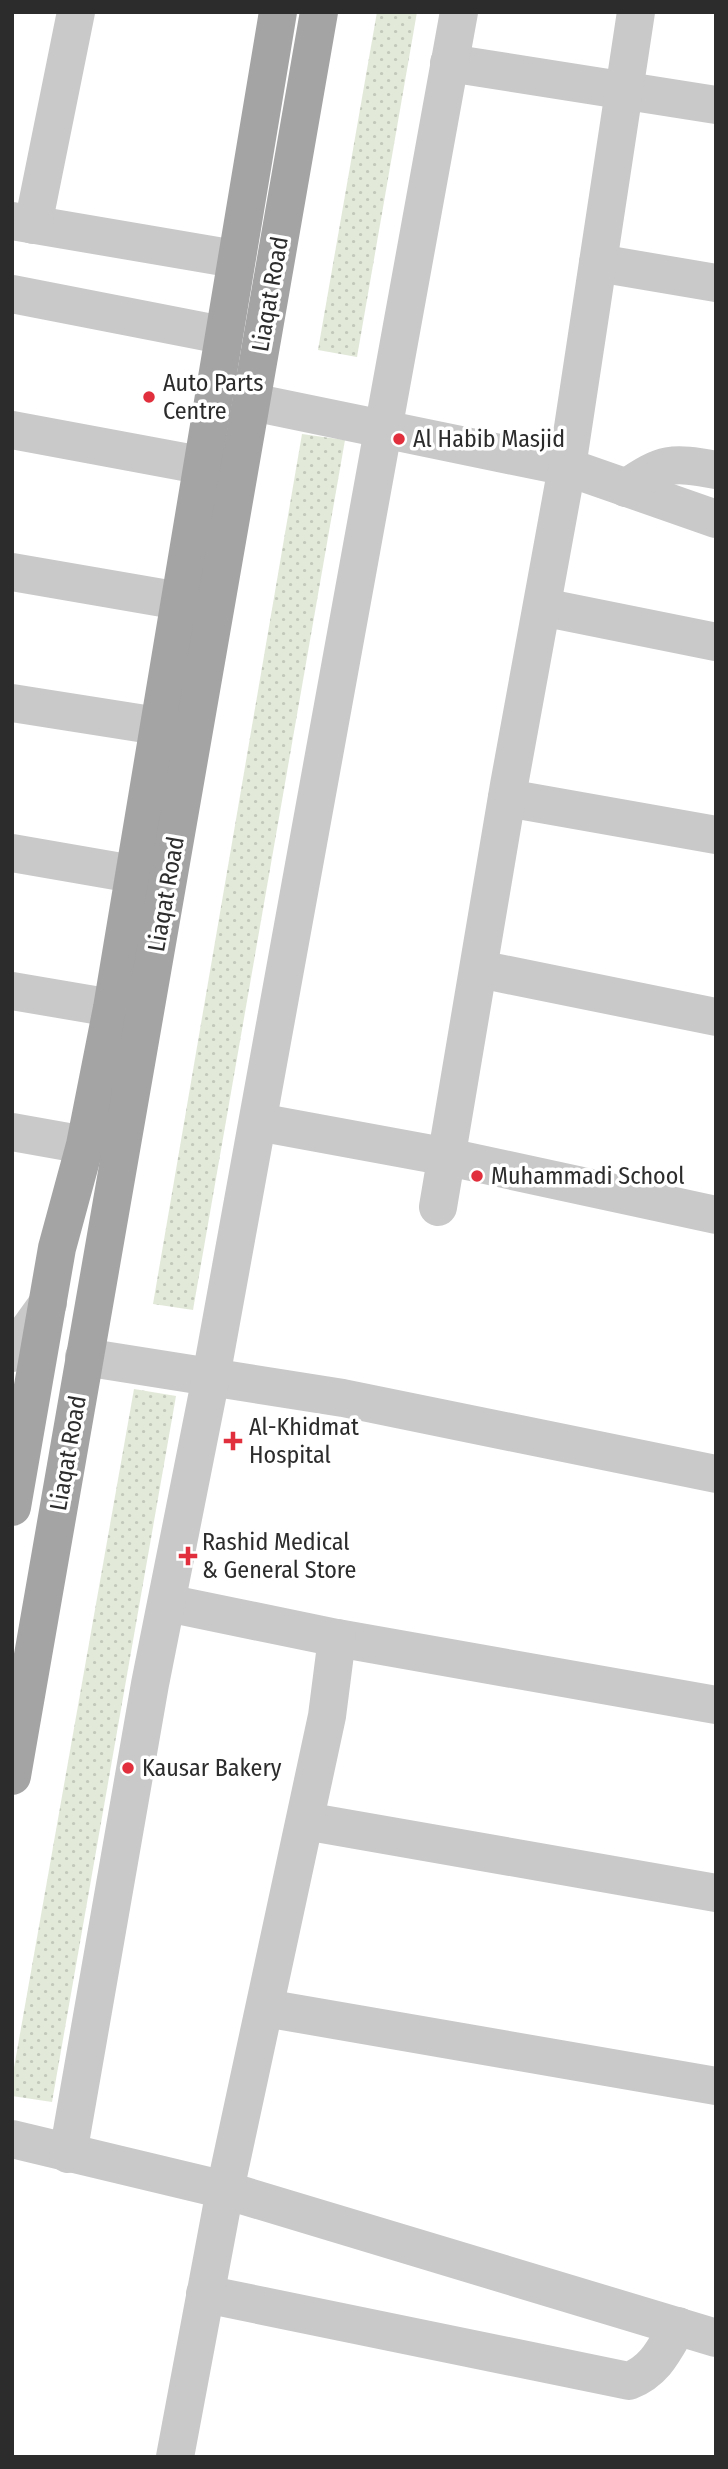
<svg xmlns="http://www.w3.org/2000/svg" width="728" height="2469" viewBox="0 0 728 2469" font-family="'Fira Sans Condensed',sans-serif">
<style>
.grass{fill:url(#grass-dots)}
.lines{fill:none;stroke-linecap:round;stroke-linejoin:round}
.minor{stroke:#c9c9c9;stroke-width:38}
.major{stroke:#a4a4a4;stroke-width:38}
.poi-dot{fill:#e12f3d;stroke:#fff;stroke-width:2.5}
.labels{text-anchor:middle;dominant-baseline:central;stroke-width:7;stroke-linejoin:round;paint-order:stroke}
.street-label{font-size:24px;fill:#2c2c2c;stroke:#fff}
.poi-label{font-size:24px;fill:#2c2c2c;stroke:#fff;text-anchor:start}
</style>
<defs>
<pattern id="grass-dots" width="8" height="8" patternUnits="userSpaceOnUse" patternTransform="scale(1.75)"><rect width="8" height="8" fill="#e2e9d9"/><path d="M2 2h.1M6 6h.1" fill="none" stroke="#c2c8ba" stroke-width="1.8" stroke-linecap="round"/></pattern>
</defs>
<rect width="100%" height="100%" fill="#fff"/>
<!-- grass -->
<g class="grass">
<path d="M 377,12 L 417,12 L 357,357 L 318,350 Z"/>
<path d="M 302,434 L 345,440 L 193,1310 L 153,1304 Z"/>
<path d="M 134,1389 L 176,1396 L 52,2102 L 12,2096 L 12,2079 Z"/>
</g>
<g class="lines">
<!-- minor -->
<g class="minor">
<path d="M 449,63 L 716,105"/>
<path d="M 12,221 L 235,259"/>
<path d="M 33,225 L 76,12"/>
<path d="M 598,263 L 716,283"/>
<path d="M 12,294 L 222,335"/>
<path d="M 252,402 L 567,467 L 716,519"/>
<path d="M 12,430 L 200,465"/>
<path d="M 626,488 C 664,462 671,462 716,470"/>
<path d="M 12,572 L 180,601"/>
<path d="M 542,607 L 716,642"/>
<path d="M 12,703 L 158,726"/>
<path d="M 507,798 L 716,835"/>
<path d="M 12,853 L 133,874"/>
<path d="M 479,969 L 716,1017"/>
<path d="M 12,991 L 112,1008"/>
<path d="M 258,1122 L 448,1157 L 716,1215"/>
<path d="M 12,1132 L 85,1145"/>
<path d="M 438,1207 L 509,785 L 567,467 L 636,12"/>
<path d="M 12,1353 L 48,1303"/>
<path d="M 84,1357 L 343,1398 L 716,1474"/>
<path d="M 167,1603 L 337,1638 L 716,1705"/>
<path d="M 305,1821 L 716,1893"/>
<path d="M 265,2008 L 716,2086"/>
<path d="M 12,2139 L 225,2190 L 716,2338"/>
<path d="M 68,2154 L 150,1684 L 211,1377 L 459,12"/>
<path d="M 205,2294 L 629,2381 C 656,2370 664,2350 678,2326"/>
<path d="M 175,2457 L 225,2190 L 327,1716 L 337,1638"/>
</g>
<!-- major -->
<g class="major">
<path d="M 12,1507 L 57,1248 L 85,1145 L 112,1008 L 278,12"/>
<path d="M 12,1776 L 319,12"/>
</g>
</g>
<!-- markers -->
<g class="poi-dot">
<circle cx="149" cy="397" r="7"/>
<circle cx="399" cy="439" r="7"/>
<circle cx="477" cy="1176" r="7"/>
<path d="M229.5 1430.5h7v7h7v7h-7v7h-7v-7h-7v-7h7z"/>
<path d="M184.5 1545.5h7v7h7v7h-7v7h-7v-7h-7v-7h7z"/>
<circle cx="128" cy="1768" r="7"/>
</g>
<g class="labels">
<!-- street labels -->
<g class="street-label">
<text transform="translate(270 294) rotate(-80)">Liaqat Road</text>
<text transform="translate(166 894) rotate(-80)">Liaqat Road</text>
<text transform="translate(68 1453) rotate(-80)">Liaqat Road</text>
</g>
<!-- poi labels -->
<g class="poi-label">
<text x="163" y="383">Auto Parts<tspan x="163" dy="28">Centre</tspan></text>
<text x="413" y="439">Al Habib Masjid</text>
<text x="491" y="1176">Muhammadi School</text>
<text x="249" y="1427">Al-Khidmat<tspan x="249" dy="28">Hospital</tspan></text>
<text x="202" y="1542">Rashid Medical<tspan x="202" dy="28">&amp; General Store</tspan></text>
<text x="142" y="1768">Kausar Bakery</text>
</g>
</g>
<!-- border -->
<rect width="728" height="2469" fill="none" stroke="#2c2c2c" stroke-width="28"/>
</svg>
